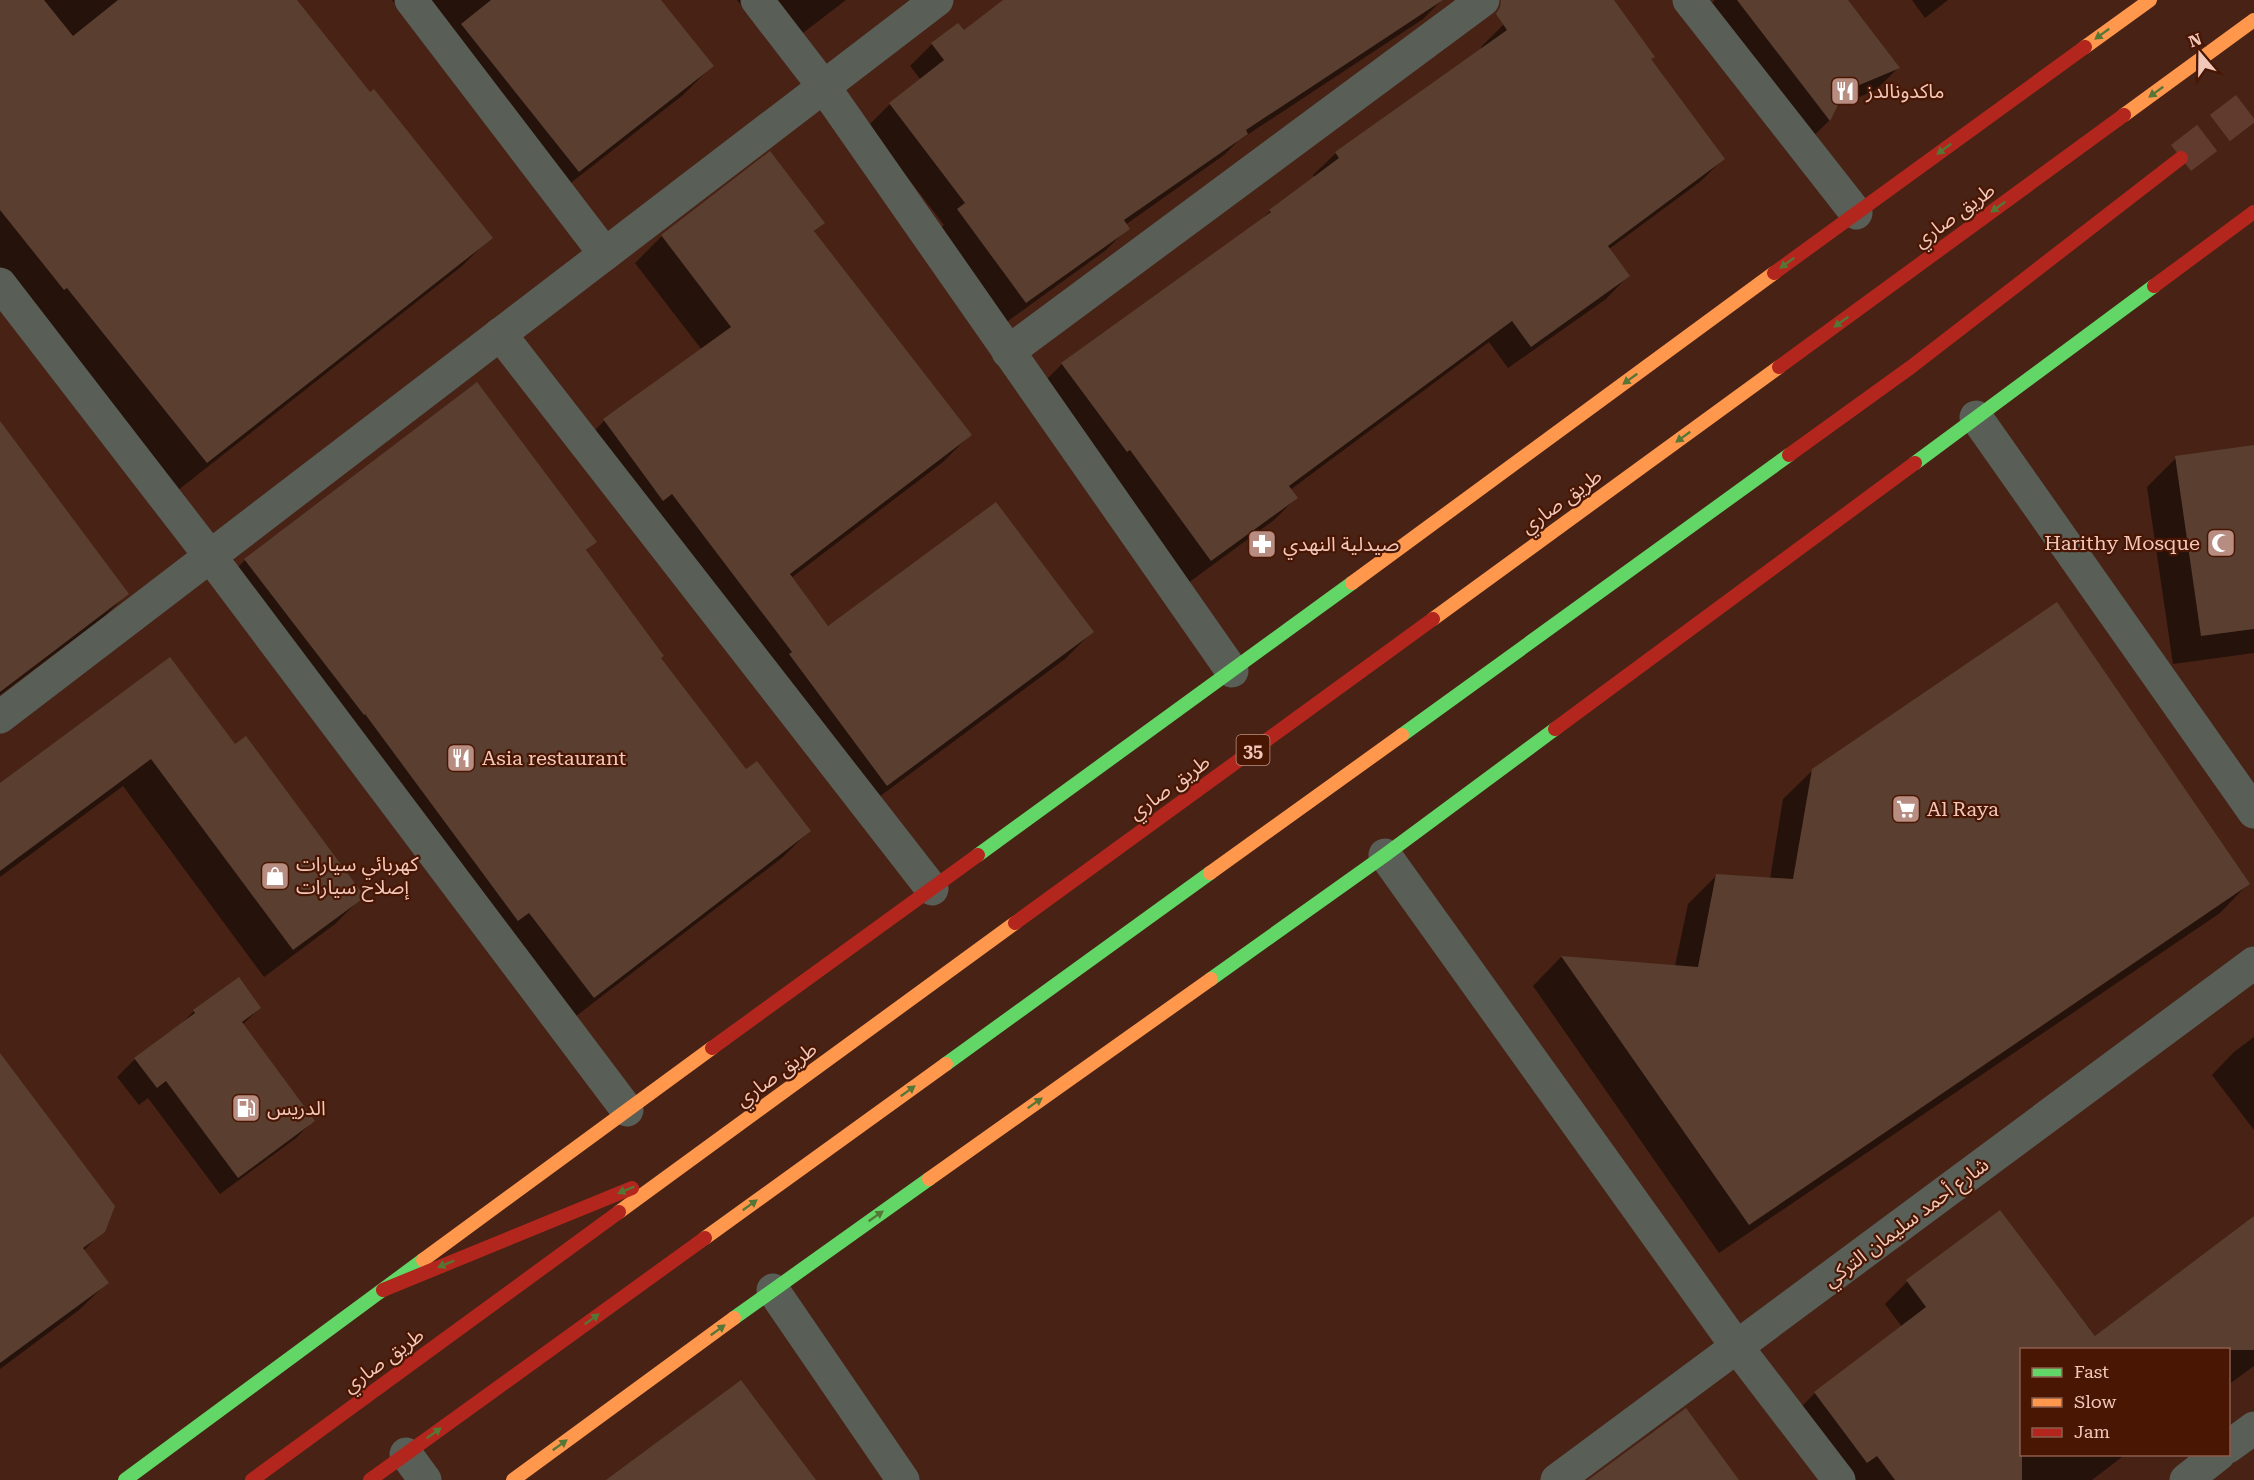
<svg xmlns="http://www.w3.org/2000/svg" width="2254" height="1480" viewBox="0 0 2254 1480" font-family="'Roboto Serif','Noto Sans Arabic',serif">
<style>
.shadow{fill:#0007}
.building{fill:#5a3f31}
.lines{fill:none;stroke-linecap:round;stroke-linejoin:round}
.primary-tunnel{stroke:#603b2e;stroke-width:33;stroke-dasharray:33 16;stroke-linecap:butt}
.street{stroke:#595e56;stroke-width:33}
.fast{stroke:#63d668;stroke-width:14}
.slow{stroke:#ff974d;stroke-width:14}
.jam{stroke:#b3261e;stroke-width:14}
.oneway{fill:#567636}
.labels{text-anchor:middle;dominant-baseline:central;stroke-width:4.5;stroke-linejoin:round;paint-order:stroke}
.shield{fill:#491603;stroke:#bf9282;stroke-width:1.5}
.shield-label{font-size:18px;font-weight:bold;fill:#f1c7b9}
.poi-label{font-size:20px;fill:#f1c7b9;stroke:#491603;text-anchor:start}
.street-label{font-size:20px;fill:#f1c7b9;stroke:#491603}
</style>
<rect width="100%" height="100%" fill="#472215"/>
<!-- shadow -->
<g class="shadow">
<path d="M 0,0 L 295,0 L 370,94 L 491,237 L 462,266 L 177,491 L 0,275 Z"/>
<path d="M 392,0 L 660,0 L 712,66 L 683,95 L 549,200 Z"/>
<path d="M 737,0 L 846,0 L 778,52 Z"/>
<path d="M 1005,0 L 1442,0 L 1423,19 L 1238,141 L 1224,155 L 1125,225 L 1128,228 L 1106,250 L 1004,324 L 937,232 L 944,225 L 868,126 L 890,104 L 921,80 L 910,66 L 932,44 L 958,25 L 964,32 Z"/>
<path d="M 1538,0 L 1613,0 L 1650,60 L 1723,159 L 1701,181 L 1609,249 L 1628,276 L 1606,299 L 1508,368 L 1489,342 L 1290,490 L 1296,498 L 1274,520 L 1188,583 L 1039,387 L 1062,364 L 1256,225 L 1270,211 L 1315,178 L 1313,175 L 1336,153 L 1482,49 L 1481,47 L 1503,25 Z"/>
<path d="M 1715,0 L 1846,0 L 1898,68 L 1876,90 L 1835,107 L 1829,121 L 1807,142 L 1705,10 Z"/>
<path d="M 1912,0 L 1948,0 L 1925,18 Z"/>
<path d="M 770,153 L 823,223 L 813,233 L 970,435 L 943,462 L 791,578 L 828,628 L 1092,632 L 1065,659 L 860,811 L 578,447 L 604,421 L 702,350 L 635,263 L 662,236 Z"/>
<path d="M 476,384 L 595,542 L 585,552 L 659,659 L 746,771 L 809,831 L 783,857 L 567,1023 L 219,586 L 245,560 Z"/>
<path d="M 0,423 L 127,594 L 105,616 L 0,695 Z"/>
<path d="M 2254,447 L 2254,653 L 2173,664 L 2147,487 L 2176,458 Z"/>
<path d="M 170,659 L 235,746 L 363,896 L 335,924 L 264,977 L 123,786 L 0,877 L 0,785 Z"/>
<path d="M 1813,770 L 2248,884 L 2220,913 L 1719,1253 L 1533,986 L 1561,957 L 1675,966 L 1688,904 L 1717,875 L 1770,879 L 1783,799 Z"/>
<path d="M 239,979 L 260,1008 L 242,1025 L 313,1121 L 296,1138 L 220,1194 L 148,1098 L 139,1105 L 117,1077 L 135,1059 L 176,1029 L 194,1011 Z"/>
<path d="M 2254,1037 L 2254,1130 L 2212,1075 L 2234,1052 Z"/>
<path d="M 0,1055 L 103,1231 L 83,1251 L 107,1283 L 79,1310 L 0,1369 Z"/>
<path d="M 2000,1212 L 2096,1337 L 2254,1218 L 2254,1366 L 2228,1385 L 2228,1350 L 2022,1350 L 2022,1454 L 2126,1454 L 2092,1480 L 1856,1480 L 1792,1416 L 1815,1393 L 1902,1327 L 1885,1304 L 1907,1282 Z"/>
</g>
<!-- building -->
<g class="building">
<path d="M 0,0 L 44,0 L 73,36 L 118,0 L 297,0 L 370,92 L 374,89 L 493,238 L 207,463 L 67,288 L 64,290 L 0,210 Z"/>
<path d="M 491,0 L 661,0 L 714,66 L 579,172 L 461,24 Z"/>
<path d="M 1003,0 L 1443,0 L 1246,130 L 1248,134 L 1124,220 L 1130,229 L 1026,303 L 957,209 L 965,203 L 889,103 L 944,60 L 931,43 L 958,23 L 964,30 Z"/>
<path d="M 1501,0 L 1614,0 L 1655,57 L 1651,59 L 1725,159 L 1608,246 L 1630,276 L 1531,347 L 1512,321 L 1289,486 L 1298,498 L 1211,561 L 1130,450 L 1127,452 L 1061,363 L 1271,212 L 1269,210 L 1339,158 L 1335,152 L 1507,30 L 1496,14 L 1500,7 Z"/>
<path d="M 1737,0 L 1848,0 L 1900,68 L 1845,91 L 1830,121 Z"/>
<path d="M 770,151 L 825,223 L 814,231 L 972,435 L 790,574 L 828,626 L 996,502 L 1094,632 L 887,786 L 789,654 L 792,652 L 672,494 L 663,501 L 603,419 L 731,327 L 661,235 Z"/>
<path d="M 477,382 L 597,542 L 586,550 L 664,656 L 661,658 L 746,769 L 757,761 L 811,831 L 594,998 L 529,913 L 518,921 L 365,714 L 364,715 L 244,559 Z"/>
<path d="M 0,421 L 129,594 L 0,692 Z"/>
<path d="M 2254,445 L 2254,629 L 2201,636 L 2175,456 Z"/>
<path d="M 2057,602 L 2250,884 L 1749,1225 L 1561,956 L 1698,967 L 1716,874 L 1793,879 L 1812,769 Z"/>
<path d="M 170,657 L 235,744 L 246,736 L 365,897 L 293,950 L 151,759 L 0,871 L 0,783 Z"/>
<path d="M 239,977 L 261,1008 L 242,1022 L 315,1121 L 238,1178 L 166,1081 L 157,1088 L 134,1058 L 195,1013 L 193,1010 Z"/>
<path d="M 0,1053 L 115,1206 L 105,1232 L 83,1248 L 109,1283 L 0,1363 Z"/>
<path d="M 2000,1210 L 2095,1336 L 2254,1216 L 2254,1350 L 2022,1350 L 2022,1480 L 1895,1480 L 1877,1456 L 1867,1463 L 1814,1392 L 1926,1307 L 1906,1280 Z"/>
<path d="M 741,1380 L 816,1480 L 606,1480 Z"/>
<path d="M 1686,1408 L 1739,1480 L 1588,1480 Z"/>
</g>
<g class="lines">
<!-- primary-tunnel -->
<path class="primary-tunnel" d="M 2181,158 L 2254,102"/>
<!-- street -->
<g class="street">
<path d="M 411,0 L 605,254"/>
<path d="M 757,0 L 824,87 L 1232,671"/>
<path d="M 1689,0 L 1856,213"/>
<path d="M 0,284 L 210,556 L 627,1110"/>
<path d="M 500,334 L 932,889"/>
<path d="M 1008,352 L 1483,0"/>
<path d="M 1976,417 L 2254,812"/>
<path d="M 0,717 L 937,0"/>
<path d="M 1385,855 L 1737,1347 L 1839,1480"/>
<path d="M 773,1290 L 903,1480"/>
<path d="M 2228,1447 L 2254,1428"/>
<path d="M 406,1454 L 425,1480"/>
<path d="M 1557,1480 L 2254,963"/>
<path d="M 2186,1480 L 2219,1454"/>
</g>
<!-- fast -->
<g class="fast">
<path d="M 1915,463 L 2154,286"/>
<path d="M 1402,735 L 1789,455"/>
<path d="M 978,855 L 1352,583"/>
<path d="M 1211,979 L 1385,855 L 1555,729"/>
<path d="M 946,1064 L 1210,873"/>
<path d="M 734,1318 L 929,1179"/>
<path d="M 125,1480 L 423,1260"/>
</g>
<!-- slow -->
<g class="slow">
<path d="M 2085,47 L 2150,0"/>
<path d="M 2124,115 L 2254,20"/>
<path d="M 1352,583 L 1774,273"/>
<path d="M 1433,619 L 1779,367"/>
<path d="M 1210,873 L 1402,735"/>
<path d="M 929,1179 L 1211,979"/>
<path d="M 619,1212 L 1015,923"/>
<path d="M 705,1238 L 946,1064"/>
<path d="M 423,1260 L 712,1048"/>
<path d="M 513,1480 L 734,1318"/>
</g>
<!-- jam -->
<g class="jam">
<path d="M 1774,273 L 2085,47"/>
<path d="M 2154,286 L 2254,212"/>
<path d="M 1779,367 L 2124,115"/>
<path d="M 1789,455 L 1911,367 L 2181,158"/>
<path d="M 1555,729 L 1915,463"/>
<path d="M 1015,923 L 1433,619"/>
<path d="M 712,1048 L 978,855"/>
<path d="M 383,1290 L 632,1188"/>
<path d="M 252,1480 L 619,1212"/>
<path d="M 370,1480 L 705,1238"/>
</g>
</g>
<!-- one-way arrows -->
<defs><path id="oneway-solid" d="M-6-.8H1V-3.2L6.5 0L1 3.2V.8H-6Z" transform="scale(1.5)"/></defs>
<g class="oneway">
<use href="#oneway-solid" transform="translate(2102 34) rotate(144)"/>
<use href="#oneway-solid" transform="translate(2156 92) rotate(144)"/>
<use href="#oneway-solid" transform="translate(1944 149) rotate(144)"/>
<use href="#oneway-solid" transform="translate(1998 207) rotate(144)"/>
<use href="#oneway-solid" transform="translate(1787 263) rotate(144)"/>
<use href="#oneway-solid" transform="translate(1841 322) rotate(144)"/>
<use href="#oneway-solid" transform="translate(1630 379) rotate(144)"/>
<use href="#oneway-solid" transform="translate(1683 437) rotate(144)"/>
<use href="#oneway-solid" transform="translate(908 1091) rotate(-36)"/>
<use href="#oneway-solid" transform="translate(1035 1103) rotate(-35)"/>
<use href="#oneway-solid" transform="translate(626 1190) rotate(158)"/>
<use href="#oneway-solid" transform="translate(750 1205) rotate(-36)"/>
<use href="#oneway-solid" transform="translate(876 1216) rotate(-35)"/>
<use href="#oneway-solid" transform="translate(446 1264) rotate(158)"/>
<use href="#oneway-solid" transform="translate(592 1319) rotate(-36)"/>
<use href="#oneway-solid" transform="translate(718 1330) rotate(-36)"/>
<use href="#oneway-solid" transform="translate(434 1433) rotate(-36)"/>
<use href="#oneway-solid" transform="translate(560 1445) rotate(-36)"/>
</g>
<!-- icons -->
<defs>
<g id="restaurant-square" transform="scale(1.5)"><rect x="-9" y="-9" width="18" height="18" rx="4" fill="#b68d80" stroke="#491603"/><path d="M-5-6h1v4h1v-4h1v4h1v-4h1v5L-1.5 .5V6h-2V.5L-5-1ZM5-6V6H3V1.5H1.5Q1.5-4 5-6Z" fill="#fff"/></g>
<g id="mosque-square" transform="scale(1.5)"><rect x="-9" y="-9" width="18" height="18" rx="4" fill="#b68d80" stroke="#491603"/><path d="M3.5-4.9A6 6 0 1 0 3.5 4.9A5 5 0 1 1 3.5-4.9Z" fill="#fff"/></g>
<g id="pharmacy-square" transform="scale(1.5)"><rect x="-9" y="-9" width="18" height="18" rx="4" fill="#b68d80" stroke="#491603"/><path d="M-2-6h4v4h4v4h-4v4h-4v-4h-4v-4h4Z" fill="#fff"/></g>
<g id="supermarket-square" transform="scale(1.5)"><rect x="-9" y="-9" width="18" height="18" rx="4" fill="#b68d80" stroke="#491603"/><path d="M-6-5.5h2.5l.6 2H6L4.5 2H-2.5L-4.4-4H-6ZM-1.5 3.2a1.3 1.3 0 1 0 .1 0ZM3 3.2a1.3 1.3 0 1 0 .1 0Z" fill="#fff"/></g>
<g id="shop-square" transform="scale(1.5)"><rect x="-9" y="-9" width="18" height="18" rx="4" fill="#b68d80" stroke="#491603"/><path d="M-5-2.5h2.3a2.7 3.5 0 0 1 5.4 0H5L5.5 6h-11ZM-1.5-2.5h3a1.5 2.3 0 0 0-3 0Z" fill="#fff"/></g>
<g id="fuel-square" transform="scale(1.5)"><rect x="-9" y="-9" width="18" height="18" rx="4" fill="#b68d80" stroke="#491603"/><path d="M-5.5-6h7V0h2V4h1.3V-2.5L3-4.5l.8-.8L6-3V5H2.5V1h-1V6h-7ZM-4.2-4.7v3.2H.2V-4.7Z" fill="#fff"/></g>
</defs>
<g fill-rule="evenodd">
<use href="#restaurant-square" x="1845" y="91"/>
<use href="#mosque-square" x="2221" y="543"/>
<use href="#pharmacy-square" x="1262" y="544"/>
<use href="#restaurant-square" x="461" y="758"/>
<use href="#supermarket-square" x="1906" y="809"/>
<use href="#shop-square" x="275" y="876"/>
<use href="#fuel-square" x="246" y="1108"/>
</g>
<g class="labels">
<!-- shield labels -->
<rect class="shield" x="1236.5" y="735" width="33" height="30" rx="4.5"/>
<g class="shield-label">
<text x="1253" y="750">35</text>
</g>
<!-- poi labels -->
<g class="poi-label">
<text x="1866" y="91">ماكدونالدز</text>
<text x="2200" y="543" text-anchor="end">Harithy Mosque</text>
<text x="1283" y="544">صيدلية النهدي</text>
<text x="482" y="758">Asia restaurant</text>
<text x="1927" y="809">Al Raya</text>
<text x="296" y="864">كهربائي سيارات<tspan x="296" dy="23">إصلاح سيارات</tspan></text>
<text x="267" y="1108">الدريس</text>
</g>
<!-- street labels -->
<g class="street-label">
<text transform="translate(1954 215) rotate(-36)">طريق صاري</text>
<text transform="translate(1561 501) rotate(-36)">طريق صاري</text>
<text transform="translate(1169 787) rotate(-36)">طريق صاري</text>
<text transform="translate(776 1074) rotate(-36)">طريق صاري</text>
<text transform="translate(1906 1222) rotate(-37)">شارع أحمد سليمان التركي</text>
<text transform="translate(383 1360) rotate(-36)">طريق صاري</text>
</g>
</g>
<!-- legend -->
<rect x="2020" y="1348" width="210" height="108" fill="#491603" stroke="#8c5d4c" stroke-width="1.5"/>
<rect x="2032" y="1368" width="30" height="9" fill="#63d668" stroke="#8c5d4c" stroke-width="1.5"/>
<text x="2074" y="1378" font-size="18" fill="#f1c7b9">Fast</text>
<rect x="2032" y="1398" width="30" height="9" fill="#ff974d" stroke="#8c5d4c" stroke-width="1.5"/>
<text x="2074" y="1408" font-size="18" fill="#f1c7b9">Slow</text>
<rect x="2032" y="1428" width="30" height="9" fill="#b3261e" stroke="#8c5d4c" stroke-width="1.5"/>
<text x="2074" y="1438" font-size="18" fill="#f1c7b9">Jam</text>
<!-- north arrow -->
<g transform="translate(2200 54) rotate(340)" stroke="#491603" stroke-width="4.5" paint-order="stroke">
<path d="M0-4.5L10 22L0 15L-10 22Z" fill="#f1c7b9"/>
<text y="-9" font-size="16" font-weight="bold" text-anchor="middle" fill="#f1c7b9">N</text>
</g>
</svg>
